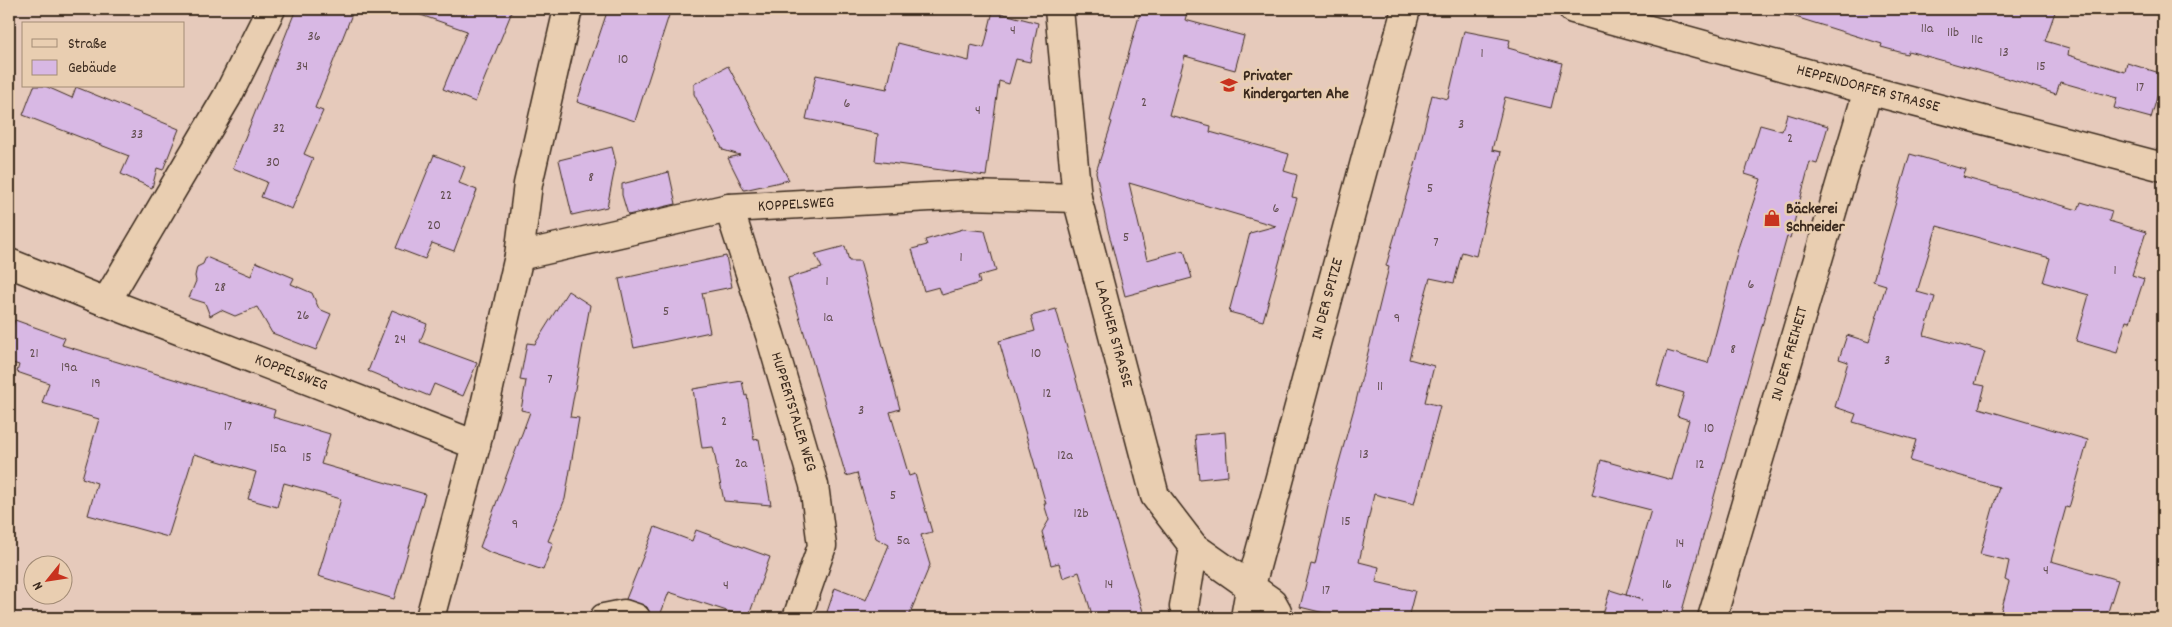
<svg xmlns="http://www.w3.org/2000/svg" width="2172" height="627" viewBox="0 0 2172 627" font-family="Dekko,sans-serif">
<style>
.building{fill:#d8b8e4;stroke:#3b2a1e}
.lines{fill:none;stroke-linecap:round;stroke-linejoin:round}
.minor-casing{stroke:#3b2a1e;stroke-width:31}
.minor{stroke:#e9ceb1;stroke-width:28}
.labels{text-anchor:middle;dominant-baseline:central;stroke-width:5;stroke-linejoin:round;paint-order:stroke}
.number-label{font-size:14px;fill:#624e50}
.poi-label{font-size:16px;font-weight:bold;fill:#3b2a1e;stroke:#e9ceb1;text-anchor:start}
.street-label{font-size:16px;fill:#3b2a1e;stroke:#e9ceb1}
</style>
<rect width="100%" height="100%" fill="#e6cabb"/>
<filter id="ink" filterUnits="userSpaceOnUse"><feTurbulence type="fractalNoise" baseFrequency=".02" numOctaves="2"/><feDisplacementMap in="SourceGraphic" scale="10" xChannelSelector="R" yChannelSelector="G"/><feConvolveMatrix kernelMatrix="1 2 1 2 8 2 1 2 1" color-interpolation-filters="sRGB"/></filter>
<g filter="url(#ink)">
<!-- building -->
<g class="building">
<path d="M 296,9 L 354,9 L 315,108 L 323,111 L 304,154 L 313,158 L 292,209 L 261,197 L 267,182 L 233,168 Z"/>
<path d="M 415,9 L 513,9 L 475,102 L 443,89 L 467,31 L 415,13 Z"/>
<path d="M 608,9 L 671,9 L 635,121 L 577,102 Z"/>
<path d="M 1141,9 L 1188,9 L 1185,20 L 1244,36 L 1235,70 L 1185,56 L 1169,115 L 1211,126 L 1210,132 L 1289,154 L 1284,171 L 1297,175 L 1292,197 L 1297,198 L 1263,321 L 1229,312 L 1250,233 L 1276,226 L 1129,183 L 1147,260 L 1184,250 L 1192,278 L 1125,296 L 1107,226 L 1096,172 L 1112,122 L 1110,121 Z"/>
<path d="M 1790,9 L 2056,9 L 2045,41 L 2069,48 L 2068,55 L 2125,72 L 2127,63 L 2163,74 L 2163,77 L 2151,118 L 2114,108 L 2117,98 L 2060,82 L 2056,94 L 2013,80 L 1908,51 L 1907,54 L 1881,47 L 1882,44 L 1789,15 Z"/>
<path d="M 993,11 L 1038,23 L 1030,62 L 1016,59 L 1009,84 L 999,81 L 986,176 L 875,161 L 878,134 L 806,119 L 816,75 L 887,89 L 898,43 L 969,61 L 971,45 L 984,48 Z"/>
<path d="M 1464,31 L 1510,40 L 1508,48 L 1562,63 L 1551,108 L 1505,97 L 1492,150 L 1501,152 L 1476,256 L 1462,252 L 1454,283 L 1430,278 L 1422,306 L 1409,359 L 1434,366 L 1425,402 L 1440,406 L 1414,504 L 1374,494 L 1359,562 L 1379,567 L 1376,582 L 1415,591 L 1408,618 L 1344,618 L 1300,607 L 1311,564 L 1315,565 L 1333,484 L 1356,401 L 1389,267 L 1386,266 L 1416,162 L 1432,95 L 1448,99 Z"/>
<path d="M 728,66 L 775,154 L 789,180 L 744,190 L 728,158 L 740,155 L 723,150 L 694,94 L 694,84 Z"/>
<path d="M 34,86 L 45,86 L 72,98 L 76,87 L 179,129 L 163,170 L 157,168 L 152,188 L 121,174 L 129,156 L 23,115 Z"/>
<path d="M 1787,114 L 1828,126 L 1817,164 L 1810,162 L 1790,238 L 1787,237 L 1680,618 L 1602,618 L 1610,590 L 1642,600 L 1626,595 L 1651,510 L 1592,495 L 1601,460 L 1672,480 L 1689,420 L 1677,416 L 1684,393 L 1657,385 L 1667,351 L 1708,363 L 1739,245 L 1761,179 L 1745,174 L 1760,125 L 1782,131 Z"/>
<path d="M 612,147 L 616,163 L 607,207 L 572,215 L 559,160 Z"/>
<path d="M 1910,154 L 1966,170 L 1963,177 L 2078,210 L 2081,202 L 2112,211 L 2109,221 L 2146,232 L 2132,275 L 2144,279 L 2130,322 L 2126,321 L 2117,353 L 2076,341 L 2089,295 L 2043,282 L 2050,258 L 1937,226 L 1917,292 L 1935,297 L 1924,335 L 1985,352 L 1975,384 L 1985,386 L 1979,408 L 2088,440 L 2069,508 L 2066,507 L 2051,561 L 2118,580 L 2106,618 L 1999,618 L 2009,582 L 2005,580 L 2009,561 L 1980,554 L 1999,487 L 1910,461 L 1916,440 L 1853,422 L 1856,414 L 1835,407 L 1848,362 L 1839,359 L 1847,335 L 1869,342 L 1886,285 L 1873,281 Z"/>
<path d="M 434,155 L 465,167 L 459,183 L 477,190 L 454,251 L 432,243 L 425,259 L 396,248 Z"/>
<path d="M 669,172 L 676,204 L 628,215 L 622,195 L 622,184 Z"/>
<path d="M 963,229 L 985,231 L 996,271 L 978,276 L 980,283 L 942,295 L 939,287 L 924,291 L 912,249 L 927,245 L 925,240 Z"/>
<path d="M 845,246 L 849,261 L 860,261 L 900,409 L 890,412 L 909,476 L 915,474 L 932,532 L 921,535 L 930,565 L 908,618 L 825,618 L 835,588 L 866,600 L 889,545 L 876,538 L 857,473 L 846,476 L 788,278 L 822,268 L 815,254 Z"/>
<path d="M 726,256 L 732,287 L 702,293 L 710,332 L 634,348 L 619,279 Z"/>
<path d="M 206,257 L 251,276 L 256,262 L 294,278 L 291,284 L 312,293 L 319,309 L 331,314 L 316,350 L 272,333 L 257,307 L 235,316 L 221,310 L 210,316 L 205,303 L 189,298 L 196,281 L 195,276 L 197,267 L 203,264 Z"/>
<path d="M 568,291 L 590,305 L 570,417 L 579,418 L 565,499 L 548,541 L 553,543 L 543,570 L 489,552 L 480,547 L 530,412 L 521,410 L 526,381 L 520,380 L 527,343 L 535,344 Z"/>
<path d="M 1056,309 L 1127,559 L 1145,618 L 1093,618 L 1079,572 L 1063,578 L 1059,563 L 1051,565 L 1042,532 L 1049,520 L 1044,504 L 1046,504 L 999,341 L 1035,331 L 1031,316 Z"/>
<path d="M 392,310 L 427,324 L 420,342 L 477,363 L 463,396 L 434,384 L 429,396 L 368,371 Z"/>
<path d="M 15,320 L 65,338 L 62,345 L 275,410 L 273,417 L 330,434 L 321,464 L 425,494 L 394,599 L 318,576 L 341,499 L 284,483 L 277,507 L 248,499 L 256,472 L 194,454 L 168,537 L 88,515 L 97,483 L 82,478 L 99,419 L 42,403 L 49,383 L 17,372 L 19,365 L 9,362 L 9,337 Z"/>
<path d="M 742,381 L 745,396 L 747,395 L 754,440 L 759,439 L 771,505 L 724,501 L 713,447 L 702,448 L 693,389 Z"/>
<path d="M 1225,432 L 1228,476 L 1199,479 L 1195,435 Z"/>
<path d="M 655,527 L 692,541 L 696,530 L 770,557 L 748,618 L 669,592 L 659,618 L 655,618 L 651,617 L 647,607 L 626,599 Z"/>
</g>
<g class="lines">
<!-- minor casing -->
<g class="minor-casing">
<g id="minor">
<path d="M 568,9 L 528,184 L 519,256 L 729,208 L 967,195 L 1077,198"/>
<path d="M 1059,9 L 1077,198 L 1155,496 L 1194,547 L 1272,602 L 1277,611 L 1278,618"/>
<path d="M 1573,9 L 1868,90 L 2163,167"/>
<path d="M 729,208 L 770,335 L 814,485 L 822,546 L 797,618"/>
<path d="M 9,263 L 106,302 L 227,97 L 271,9"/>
<path d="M 106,302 L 476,445 L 430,618"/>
<path d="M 476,445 L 519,256"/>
<path d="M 604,618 L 624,614 L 636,618"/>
<path d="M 1186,618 L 1184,607 L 1194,547"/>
<path d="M 1245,618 L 1250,589 L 1406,9"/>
<path d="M 1712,618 L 1868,90"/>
</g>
</g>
<!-- minor -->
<use href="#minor" class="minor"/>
</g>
</g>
<!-- icons -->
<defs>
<g id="school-bare" transform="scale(1.35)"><path d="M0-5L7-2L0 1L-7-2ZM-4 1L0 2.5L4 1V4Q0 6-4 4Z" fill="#c8321e" stroke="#e9ceb1" stroke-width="2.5" paint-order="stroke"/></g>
<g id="shop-bare" transform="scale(1.35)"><path d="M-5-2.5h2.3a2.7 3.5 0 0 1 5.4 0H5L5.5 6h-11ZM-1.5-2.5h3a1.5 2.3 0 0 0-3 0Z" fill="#c8321e" stroke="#e9ceb1" stroke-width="2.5" paint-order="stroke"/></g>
</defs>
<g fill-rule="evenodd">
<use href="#school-bare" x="1229" y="85"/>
<use href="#shop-bare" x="1772" y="218"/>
</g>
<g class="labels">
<!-- number labels -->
<g class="number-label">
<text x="1927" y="29">11a</text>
<text x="1013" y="31">4</text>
<text x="1953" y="33">11b</text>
<text x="314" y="37">36</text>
<text x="1977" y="40">11c</text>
<text x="2004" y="53">13</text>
<text x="1482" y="54">1</text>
<text x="623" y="60">10</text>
<text x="302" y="67">34</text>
<text x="2041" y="67">15</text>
<text x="2140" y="88">17</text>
<text x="1144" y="103">2</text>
<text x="847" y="104">6</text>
<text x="978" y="111">4</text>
<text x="1461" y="125">3</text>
<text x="279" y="129">32</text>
<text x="137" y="135">33</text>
<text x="1790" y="139">2</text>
<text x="273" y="163">30</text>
<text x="591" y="178">8</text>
<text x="1430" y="189">5</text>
<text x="446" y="196">22</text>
<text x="1276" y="209">6</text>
<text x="434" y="226">20</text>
<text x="1126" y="238">5</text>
<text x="1436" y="243">7</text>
<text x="961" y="258">1</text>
<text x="2115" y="271">1</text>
<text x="827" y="282">1</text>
<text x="1751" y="285">6</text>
<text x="220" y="288">28</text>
<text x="666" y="312">5</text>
<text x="303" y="316">26</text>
<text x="828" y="318">1a</text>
<text x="1397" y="319">9</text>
<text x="400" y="340">24</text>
<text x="1733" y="350">8</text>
<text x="34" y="354">21</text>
<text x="1036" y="354">10</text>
<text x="1887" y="361">3</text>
<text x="69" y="368">19a</text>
<text x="550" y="380">7</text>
<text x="96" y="384">19</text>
<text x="1380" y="387">11</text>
<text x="1047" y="394">12</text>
<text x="861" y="411">3</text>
<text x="724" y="422">2</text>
<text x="228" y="427">17</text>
<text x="1709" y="429">10</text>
<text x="278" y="449">15a</text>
<text x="1364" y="455">13</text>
<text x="1065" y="456">12a</text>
<text x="307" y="458">15</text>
<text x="741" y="464">2a</text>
<text x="1700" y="465">12</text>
<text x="893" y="496">5</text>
<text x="1081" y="514">12b</text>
<text x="1346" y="522">15</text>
<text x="515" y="525">9</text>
<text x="903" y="541">5a</text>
<text x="1680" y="544">14</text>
<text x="2046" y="571">4</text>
<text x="1109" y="585">14</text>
<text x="1667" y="585">16</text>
<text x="726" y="586">4</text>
<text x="1326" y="591">17</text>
</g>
<!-- poi labels -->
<g class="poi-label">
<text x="1243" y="76">Privater<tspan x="1243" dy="18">Kindergarten Ahe</tspan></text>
<text x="1786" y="209">Bäckerei<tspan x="1786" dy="18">Schneider</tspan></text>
</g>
<!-- street labels -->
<g class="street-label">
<text transform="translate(1868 89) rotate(15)">HEPPENDORFER STRASSE</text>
<text transform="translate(796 205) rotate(-3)">KOPPELSWEG</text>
<text transform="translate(1328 299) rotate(-75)">IN DER SPITZE</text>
<text transform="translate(1113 334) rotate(75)">LAACHER STRASSE</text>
<text transform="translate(1790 354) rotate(-74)">IN DER FREIHEIT</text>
<text transform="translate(291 373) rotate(21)">KOPPELSWEG</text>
<text transform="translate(793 412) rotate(73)">HUPPERTSTALER WEG</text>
</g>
</g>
<!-- margin -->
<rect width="2172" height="627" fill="none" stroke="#e9ceb1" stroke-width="30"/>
<rect x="15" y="15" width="2142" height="597" fill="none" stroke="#3b2a1e" stroke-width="2" filter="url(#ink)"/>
<!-- legend -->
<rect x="22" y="22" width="162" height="65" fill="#e9ceb1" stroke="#a38c76"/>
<rect x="32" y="39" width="25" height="8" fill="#e9ceb1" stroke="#a38c76"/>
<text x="68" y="48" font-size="15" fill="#3b2a1e">Straße</text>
<rect x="32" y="60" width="25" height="15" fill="#d8b8e4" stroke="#a38c76"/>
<text x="68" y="72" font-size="15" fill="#3b2a1e">Gebäude</text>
<!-- north arrow -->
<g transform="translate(48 580) rotate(240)"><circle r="24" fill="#e9ceb1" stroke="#a38c76"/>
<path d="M0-4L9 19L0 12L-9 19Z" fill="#c8321e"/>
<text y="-8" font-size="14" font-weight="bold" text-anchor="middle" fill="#3b2a1e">N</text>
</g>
</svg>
